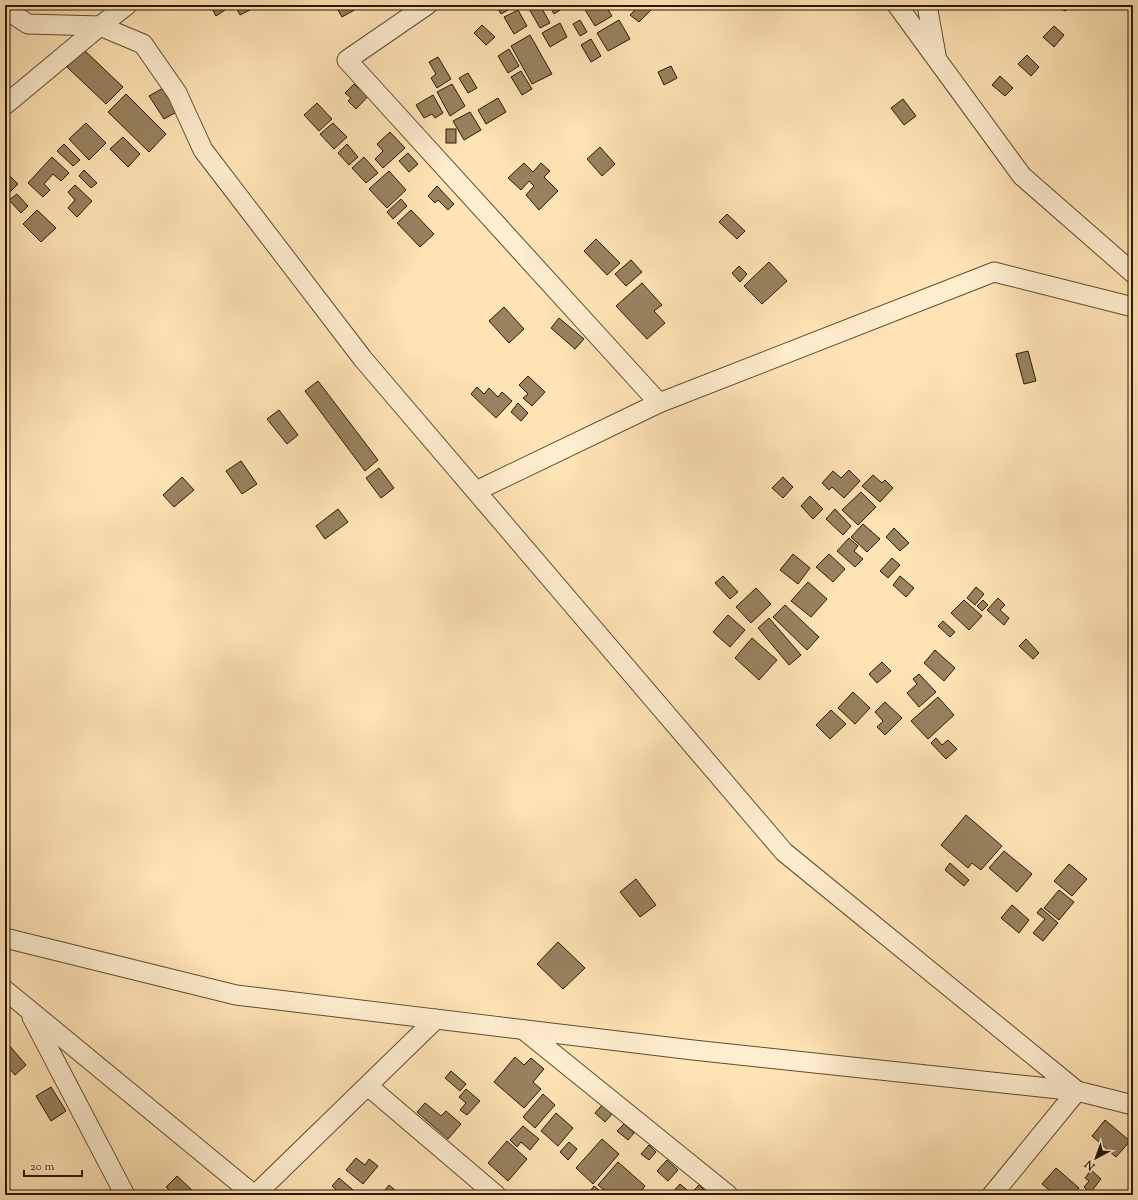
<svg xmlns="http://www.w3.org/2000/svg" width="1138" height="1200" viewBox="0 0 1138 1200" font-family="'Sorts Mill Goudy',serif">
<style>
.building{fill:#98825f;stroke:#2a1901}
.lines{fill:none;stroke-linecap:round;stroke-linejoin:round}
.street-casing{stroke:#5f4c2e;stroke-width:21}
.street{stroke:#feedcf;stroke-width:19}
</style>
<rect width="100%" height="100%" fill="#fee3b5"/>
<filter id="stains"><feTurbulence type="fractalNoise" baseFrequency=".005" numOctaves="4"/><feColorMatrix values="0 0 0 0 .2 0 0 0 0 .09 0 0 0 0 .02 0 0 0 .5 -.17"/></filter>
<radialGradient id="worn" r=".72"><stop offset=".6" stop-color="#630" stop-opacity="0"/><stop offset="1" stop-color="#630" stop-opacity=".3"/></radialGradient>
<!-- building -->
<g class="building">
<path d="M 56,5 L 66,5 L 63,9 Z"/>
<path d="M 210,5 L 222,5 L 225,10 L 216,16 Z"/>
<path d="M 245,5 L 247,5 L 250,10 L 240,15 L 237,9 Z"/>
<path d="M 335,5 L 356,5 L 358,8 L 342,17 Z"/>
<path d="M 496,5 L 514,5 L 515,6 L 501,14 Z"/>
<path d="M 532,5 L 540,5 L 550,23 L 540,28 L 528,7 Z"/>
<path d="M 549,5 L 568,5 L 554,14 Z"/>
<path d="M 582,5 L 605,5 L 612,16 L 595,26 Z"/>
<path d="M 640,5 L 651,5 L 654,7 L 639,22 L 630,15 Z"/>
<path d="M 686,5 L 698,5 L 689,10 Z"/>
<path d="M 1061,5 L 1073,5 L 1074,7 L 1064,11 Z"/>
<path d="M 518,10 L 527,26 L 514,34 L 504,17 Z"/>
<path d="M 580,20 L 587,32 L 580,36 L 573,24 Z"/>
<path d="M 619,20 L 630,39 L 608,51 L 597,33 Z"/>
<path d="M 560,23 L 567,37 L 550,47 L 542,33 Z"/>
<path d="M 482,25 L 495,37 L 486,45 L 474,33 Z"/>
<path d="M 1054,26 L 1064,35 L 1054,47 L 1043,37 Z"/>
<path d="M 530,35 L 552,74 L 532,84 L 511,46 Z"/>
<path d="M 591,39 L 601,56 L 591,62 L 581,45 Z"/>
<path d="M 509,49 L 519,66 L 508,73 L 498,56 Z"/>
<path d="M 84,50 L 123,87 L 106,104 L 67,67 Z"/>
<path d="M 1027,55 L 1039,67 L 1031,76 L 1018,64 Z"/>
<path d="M 438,57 L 451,79 L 437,88 L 431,78 L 436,74 L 429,62 Z"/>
<path d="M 671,66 L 677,78 L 664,85 L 658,72 Z"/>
<path d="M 521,71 L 532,89 L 522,95 L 511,77 Z"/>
<path d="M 468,73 L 477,88 L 468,93 L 459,78 Z"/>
<path d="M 1000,76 L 1013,88 L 1005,96 L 992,85 Z"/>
<path d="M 354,84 L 358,88 L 363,84 L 372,92 L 356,109 L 348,101 L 351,98 L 345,93 Z"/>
<path d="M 452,84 L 465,106 L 450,116 L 437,92 Z"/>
<path d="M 165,87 L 180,110 L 164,119 L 149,96 Z"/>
<path d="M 126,94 L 166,134 L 149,152 L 108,112 Z"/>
<path d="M 433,95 L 443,113 L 435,118 L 432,114 L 424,118 L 416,105 Z"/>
<path d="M 498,98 L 506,112 L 486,124 L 478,110 Z"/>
<path d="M 903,99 L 916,116 L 904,125 L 891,108 Z"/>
<path d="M 317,103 L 332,119 L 319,131 L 304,115 Z"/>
<path d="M 470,112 L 481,130 L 464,140 L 453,121 Z"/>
<path d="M 86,123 L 106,143 L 89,160 L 69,139 Z"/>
<path d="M 333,123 L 347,137 L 334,149 L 320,134 Z"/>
<rect x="446" y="129" width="10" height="14"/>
<path d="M 390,132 L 405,148 L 383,168 L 375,159 L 383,151 L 377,144 Z"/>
<path d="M 123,137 L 140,154 L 128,167 L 110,149 Z"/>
<path d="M 64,144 L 80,160 L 73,166 L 57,151 Z"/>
<path d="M 347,144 L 358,157 L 349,165 L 338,153 Z"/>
<path d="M 600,147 L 615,164 L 602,176 L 587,159 Z"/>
<path d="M 408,153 L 418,164 L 409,172 L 399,161 Z"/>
<path d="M 52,157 L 69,173 L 61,181 L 53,174 L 44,184 L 50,190 L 43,197 L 28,183 Z"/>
<path d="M 364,157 L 378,173 L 366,183 L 352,168 Z"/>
<path d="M 524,163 L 533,172 L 541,163 L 550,171 L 544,177 L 558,191 L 539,210 L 526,195 L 534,186 L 529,181 L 521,190 L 508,178 Z"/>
<path d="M 84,170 L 97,183 L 91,188 L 79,176 Z"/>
<path d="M 5,171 L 18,184 L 5,197 Z"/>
<path d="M 389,171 L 406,190 L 387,208 L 369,189 Z"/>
<path d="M 75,185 L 92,201 L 77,217 L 68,208 L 75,200 L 68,192 Z"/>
<path d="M 437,186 L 454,204 L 448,210 L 438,200 L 435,203 L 428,196 Z"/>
<path d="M 17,194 L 28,206 L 21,213 L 9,200 Z"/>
<path d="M 401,199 L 407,206 L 393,219 L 387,212 Z"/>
<path d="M 37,210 L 56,228 L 41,242 L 23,224 Z"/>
<path d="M 411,210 L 434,234 L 420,247 L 397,223 Z"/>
<path d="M 727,214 L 745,231 L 737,239 L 719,222 Z"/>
<path d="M 596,239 L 620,263 L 607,275 L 584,251 Z"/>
<path d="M 631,260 L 642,272 L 626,286 L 615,274 Z"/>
<path d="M 769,262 L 787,281 L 762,304 L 744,286 Z"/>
<path d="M 739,266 L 747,274 L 740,282 L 732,273 Z"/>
<path d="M 642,283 L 662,305 L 654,311 L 665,323 L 647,339 L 616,306 Z"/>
<path d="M 504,307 L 524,329 L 509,343 L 489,321 Z"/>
<path d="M 559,318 L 584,339 L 575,349 L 551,328 Z"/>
<path d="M 1028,351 L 1036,381 L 1024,384 L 1016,354 Z"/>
<path d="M 528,376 L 545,392 L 532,406 L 523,398 L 528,394 L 519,385 Z"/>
<path d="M 318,381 L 378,460 L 365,471 L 305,391 Z"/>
<path d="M 477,387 L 484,394 L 489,388 L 498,397 L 502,392 L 512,401 L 496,418 L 471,394 Z"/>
<path d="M 518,403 L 528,413 L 521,421 L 511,412 Z"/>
<path d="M 279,410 L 298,435 L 287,444 L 267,419 Z"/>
<path d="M 241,461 L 257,484 L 242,494 L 226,471 Z"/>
<path d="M 379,468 L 394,488 L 381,498 L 366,478 Z"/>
<path d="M 849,470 L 860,481 L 844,498 L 832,487 L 829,490 L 822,483 L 833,471 L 841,478 Z"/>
<path d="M 873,475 L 882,483 L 885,480 L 893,488 L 880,502 L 862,486 Z"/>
<path d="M 182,477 L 194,490 L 174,507 L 163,495 Z"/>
<path d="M 783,477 L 793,487 L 783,498 L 772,488 Z"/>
<path d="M 861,492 L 876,507 L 858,525 L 842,510 Z"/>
<path d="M 810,496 L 823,509 L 813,519 L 801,506 Z"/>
<path d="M 338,509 L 348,522 L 325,539 L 316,526 Z"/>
<path d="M 835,509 L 851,526 L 843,535 L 826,519 Z"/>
<path d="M 863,524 L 880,539 L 867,552 L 851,537 Z"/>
<path d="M 894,528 L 909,543 L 900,551 L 886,537 Z"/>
<path d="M 849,538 L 858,546 L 854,551 L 863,559 L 855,567 L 837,551 Z"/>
<path d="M 793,554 L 810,568 L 798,584 L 780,570 Z"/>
<path d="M 829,554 L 845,569 L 833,582 L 816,567 Z"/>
<path d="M 892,558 L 900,565 L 888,578 L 880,571 Z"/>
<path d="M 723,576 L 738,592 L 730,599 L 715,583 Z"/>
<path d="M 900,576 L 914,588 L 906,597 L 893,585 Z"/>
<path d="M 808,582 L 827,599 L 811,617 L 791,601 Z"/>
<path d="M 976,587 L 984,594 L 975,605 L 967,598 Z"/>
<path d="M 756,588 L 771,604 L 751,623 L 736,607 Z"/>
<path d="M 998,598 L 1005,605 L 1000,610 L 1009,618 L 1004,625 L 987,610 Z"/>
<path d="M 964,600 L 982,616 L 969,630 L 951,613 Z"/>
<path d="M 983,600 L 988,605 L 982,611 L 977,606 Z"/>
<path d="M 785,605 L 819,637 L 807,650 L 773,617 Z"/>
<path d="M 728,615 L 745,630 L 730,647 L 713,632 Z"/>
<path d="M 769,618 L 801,655 L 789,665 L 758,628 Z"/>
<path d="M 943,621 L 955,632 L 950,637 L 938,626 Z"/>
<path d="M 752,638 L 777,660 L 759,680 L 735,658 Z"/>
<path d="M 1026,639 L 1039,653 L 1033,659 L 1019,646 Z"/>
<path d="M 935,650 L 955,668 L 944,681 L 924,663 Z"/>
<path d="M 882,662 L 891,671 L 877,683 L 869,674 Z"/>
<path d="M 919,674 L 936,692 L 919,707 L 907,693 L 917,684 L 913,679 Z"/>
<path d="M 853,692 L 870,708 L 855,724 L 838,708 Z"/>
<path d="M 938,697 L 954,715 L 928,739 L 911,721 Z"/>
<path d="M 885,702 L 902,718 L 885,735 L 877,727 L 883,721 L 875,712 Z"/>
<path d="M 831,710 L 846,724 L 830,739 L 816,725 Z"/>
<path d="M 936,738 L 942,745 L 948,740 L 957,749 L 946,759 L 931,743 Z"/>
<path d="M 966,815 L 1002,846 L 981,870 L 972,863 L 968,868 L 941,845 Z"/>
<path d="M 1004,851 L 1032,874 L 1017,892 L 989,868 Z"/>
<path d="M 950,863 L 969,880 L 964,886 L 945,870 Z"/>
<path d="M 1069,864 L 1087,879 L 1072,896 L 1054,881 Z"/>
<path d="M 636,879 L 656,905 L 640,917 L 620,892 Z"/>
<path d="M 1059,890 L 1074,902 L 1059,920 L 1044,908 Z"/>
<path d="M 1012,905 L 1029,920 L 1019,933 L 1001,918 Z"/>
<path d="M 1041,908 L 1058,923 L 1043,941 L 1033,933 L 1045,919 L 1037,913 Z"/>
<path d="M 558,942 L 585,968 L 563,989 L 537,964 Z"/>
<path d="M 8,1044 L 26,1065 L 15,1075 L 5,1064 L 5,1046 Z"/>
<path d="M 515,1057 L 524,1065 L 531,1058 L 544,1069 L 533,1082 L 541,1089 L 524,1108 L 494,1082 Z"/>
<path d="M 451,1071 L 466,1084 L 460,1091 L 445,1078 Z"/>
<path d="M 51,1087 L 66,1111 L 51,1121 L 36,1096 Z"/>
<path d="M 466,1089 L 480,1101 L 467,1115 L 460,1110 L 466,1103 L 459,1097 Z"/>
<path d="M 543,1094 L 555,1105 L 535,1128 L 523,1117 Z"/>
<path d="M 425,1103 L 441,1116 L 446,1111 L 461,1124 L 448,1139 L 417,1112 Z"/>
<path d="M 602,1105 L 612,1114 L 605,1122 L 595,1113 Z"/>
<path d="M 556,1113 L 573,1128 L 558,1146 L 541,1131 Z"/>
<path d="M 1105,1120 L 1130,1141 L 1116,1157 L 1092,1136 Z"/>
<path d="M 624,1124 L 634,1133 L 628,1140 L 617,1131 Z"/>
<path d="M 523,1126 L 539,1139 L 530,1150 L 521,1142 L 517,1147 L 510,1140 Z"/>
<path d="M 602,1139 L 619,1154 L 593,1184 L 576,1168 Z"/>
<path d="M 507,1141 L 527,1159 L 508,1181 L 488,1163 Z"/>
<path d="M 569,1142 L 577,1149 L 568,1160 L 560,1152 Z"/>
<path d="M 649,1145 L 656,1152 L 649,1160 L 641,1154 Z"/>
<path d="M 356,1158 L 365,1165 L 369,1159 L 378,1166 L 363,1184 L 346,1170 Z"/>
<path d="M 667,1160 L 678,1170 L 668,1181 L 657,1171 Z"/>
<path d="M 618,1162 L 645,1186 L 638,1195 L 610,1195 L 598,1185 Z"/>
<path d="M 1056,1168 L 1079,1188 L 1073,1195 L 1055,1195 L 1042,1184 Z"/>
<path d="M 1091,1170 L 1101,1179 L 1090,1193 L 1084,1187 L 1089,1181 L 1085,1178 Z"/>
<path d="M 177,1176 L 194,1192 L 191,1195 L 175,1195 L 166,1187 Z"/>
<path d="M 339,1178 L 359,1195 L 342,1195 L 332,1186 Z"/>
<path d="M 680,1184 L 687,1190 L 684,1193 L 685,1195 L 670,1195 Z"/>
<path d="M 389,1185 L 401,1195 L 381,1195 Z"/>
<path d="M 699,1185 L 704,1190 L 700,1195 L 695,1195 L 692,1192 Z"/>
<path d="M 594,1186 L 605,1195 L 587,1195 Z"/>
</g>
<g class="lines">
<!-- street casing -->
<g class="street-casing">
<g id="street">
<path d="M 427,5 L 347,60 L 659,403"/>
<path d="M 897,5 L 1022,176 L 1133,273"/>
<path d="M 927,5 L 936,55"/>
<path d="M 5,9 L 28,24 L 100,26 L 143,44 L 177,93 L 203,150 L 363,359 L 784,852 L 1077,1091 L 992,1195"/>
<path d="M 5,105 L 100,26 L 127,5"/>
<path d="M 476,491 L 659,403 L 994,272 L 1133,307"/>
<path d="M 5,938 L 236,995 L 693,1050 L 1077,1091 L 1133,1105"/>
<path d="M 5,990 L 254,1195"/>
<path d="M 32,1017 L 125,1195"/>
<path d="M 524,1030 L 728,1195"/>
<path d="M 368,1086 L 496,1195"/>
<path d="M 255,1195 L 436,1019"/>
</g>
</g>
<!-- street -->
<use href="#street" class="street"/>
</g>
<!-- margin -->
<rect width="1138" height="1200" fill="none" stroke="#fee3b5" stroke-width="20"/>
<rect x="6" y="6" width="1126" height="1188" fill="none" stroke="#2a1901" stroke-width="2"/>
<rect x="10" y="10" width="1118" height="1180" fill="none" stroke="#2a1901"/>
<!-- north arrow -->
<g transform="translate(1096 1158) rotate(221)" stroke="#feedcf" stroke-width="3" paint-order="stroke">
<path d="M0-3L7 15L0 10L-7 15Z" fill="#2a1901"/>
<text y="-6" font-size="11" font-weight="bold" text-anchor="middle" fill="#2a1901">N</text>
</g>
<!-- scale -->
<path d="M24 1170v6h58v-6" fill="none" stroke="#2a1901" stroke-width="2"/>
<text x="30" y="1170" font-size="12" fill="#2a1901" stroke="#feedcf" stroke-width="3" paint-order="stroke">20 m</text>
<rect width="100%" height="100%" filter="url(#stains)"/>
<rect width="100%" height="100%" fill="url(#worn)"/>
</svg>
